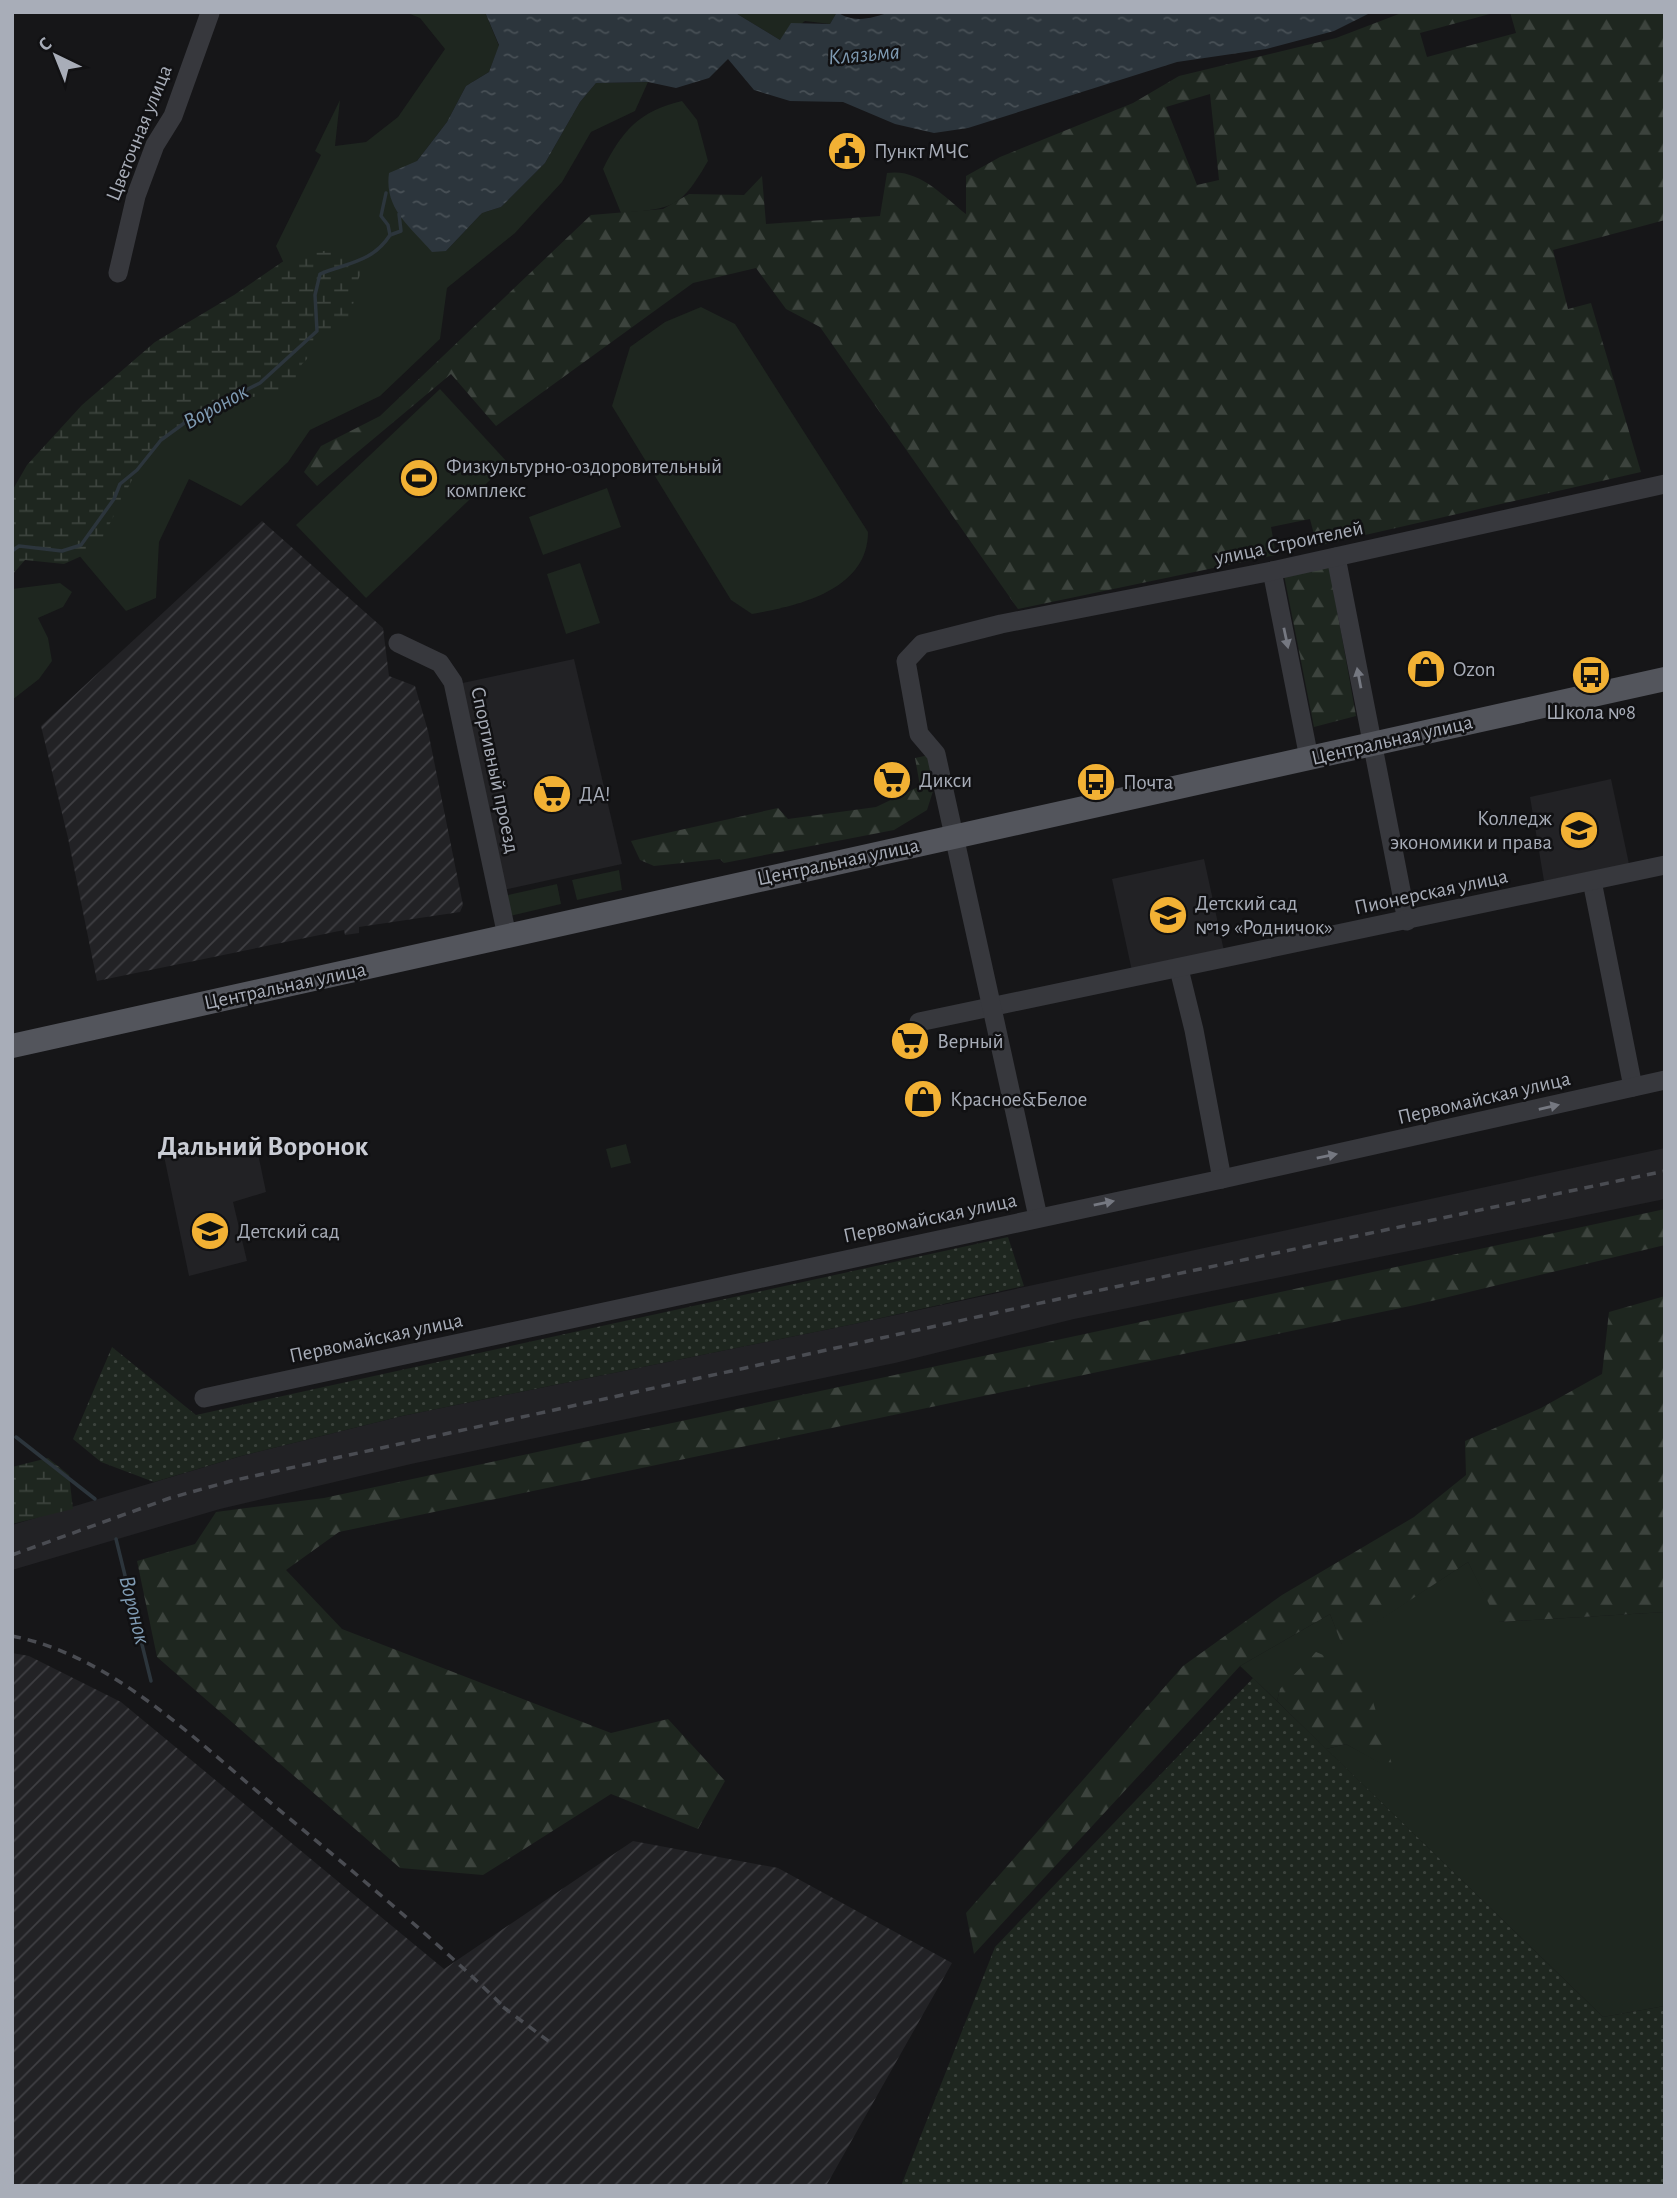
<svg xmlns="http://www.w3.org/2000/svg" width="1677" height="2198" viewBox="0 0 1677 2198" font-family="'Alegreya Sans',sans-serif">
<style>
.built{fill:#222225}
.industrial{fill:url(#industrial-furrows)}
.green{fill:#1e261f}
.forest{fill:url(#forest-firs);fill-rule:evenodd}
.wetland{fill:url(#wetland-marsh)}
.garden{fill:url(#garden-dots)}
.water{fill:url(#water-ripples)}
.lines{fill:none;stroke-linecap:round;stroke-linejoin:round}
.stream{stroke:#2c353c;stroke-width:3.5}
.minor{stroke:#37383d;stroke-width:19}
.major{stroke:#53555c;stroke-width:24}
.rail{stroke:#4a4c52;stroke-width:3.5;stroke-dasharray:9 7;stroke-linecap:butt}
.oneway{fill:#757881}
.labels{text-anchor:middle;dominant-baseline:central;stroke-width:5;stroke-linejoin:round;paint-order:stroke}
.street-label{font-size:21px;fill:#a8adb8;stroke:#111113}
.poi-label{font-size:21px;fill:#a8adb8;stroke:#111113;text-anchor:start}
.water-label{font-size:23px;font-style:italic;fill:#7f9bb3;stroke:#111113}
.district-label{font-size:28px;font-weight:bold;fill:#c9ccd4;stroke:#111113}
</style>
<defs>
<pattern id="industrial-furrows" width="10" height="10" patternUnits="userSpaceOnUse" patternTransform="scale(1.75)"><rect width="10" height="10" fill="#222225"/><path d="M-1 1l2-2M0 10L10 0M9 11l2-2" fill="none" stroke="#3f3f43"/></pattern>
<pattern id="forest-firs" width="22" height="20" patternUnits="userSpaceOnUse" patternTransform="scale(1.75)"><rect width="22" height="20" fill="#1e261f"/><path d="M5 1l3.5 6h-7zM16 11l3.5 6h-7z" fill="#3c433d"/></pattern>
<pattern id="wetland-marsh" width="20" height="14" patternUnits="userSpaceOnUse" patternTransform="scale(1.75)"><rect width="20" height="14" fill="#1e261f"/><path d="M1 5h8M5 5V1M11 12h8M15 12V8" fill="none" stroke="#3c433d"/></pattern>
<pattern id="garden-dots" width="8" height="8" patternUnits="userSpaceOnUse" patternTransform="scale(1.75)"><rect width="8" height="8" fill="#1e261f"/><path d="M2 2h.1M6 6h.1" fill="none" stroke="#3c433d" stroke-width="1.8" stroke-linecap="round"/></pattern>
<pattern id="water-ripples" width="26" height="14" patternUnits="userSpaceOnUse" patternTransform="scale(1.75)"><rect width="26" height="14" fill="#2c353c"/><path d="M2 4q2-2 4 0t4 0M15 11q2-2 4 0t4 0" fill="none" stroke="#485056"/></pattern>
</defs>
<rect width="100%" height="100%" fill="#161618"/>
<!-- built -->
<g class="built">
<path d="M 574,659 L 622,864 L 499,891 L 458,684 Z"/>
<path d="M 1611,779 L 1629,864 L 1544,881 L 1530,797 Z"/>
<path d="M 1204,859 L 1224,951 L 1132,971 L 1112,879 Z"/>
<path d="M 255,1139 L 266,1192 L 233,1202 L 247,1261 L 189,1276 L 164,1156 Z"/>
<path d="M 1665,1148 L 1665,1199 L 1074,1319 L 895,1363 L 411,1464 L 220,1509 L 12,1570 L 12,1525 L 241,1456 L 402,1416 L 854,1324 Z"/>
</g>
<!-- industrial -->
<g class="industrial">
<path d="M 262,521 L 383,628 L 389,676 L 415,686 L 428,731 L 463,905 L 460,912 L 359,927 L 359,933 L 345,935 L 344,930 L 97,981 L 68,838 L 41,726 Z"/>
<path d="M 12,1653 L 29,1656 L 121,1702 L 444,1969 L 633,1841 L 778,1868 L 952,1963 L 826,2186 L 12,2186 Z"/>
</g>
<!-- green -->
<g class="green">
<path d="M 405,12 L 485,12 L 499,46 L 489,72 L 466,86 L 447,122 L 417,161 L 446,251 L 482,213 L 501,207 L 545,163 L 580,102 L 596,83 L 648,82 L 635,111 L 591,132 L 562,182 L 515,233 L 447,288 L 440,339 L 380,396 L 310,430 L 288,462 L 241,506 L 189,479 L 159,542 L 156,598 L 126,611 L 77,553 L 151,441 L 292,281 L 276,246 L 321,155 L 315,151 L 340,100 L 335,146 L 366,142 L 398,117 L 445,49 L 420,18 Z"/>
<path d="M 734,12 L 837,12 L 830,24 L 805,21 L 780,40 Z"/>
<path d="M 682,101 L 697,120 L 708,161 C 680,209 674,208 621,213 L 603,169 C 622,131 639,111 682,101 Z"/>
<path d="M 701,307 L 735,324 L 868,532 C 868,590 798,606 752,614 L 731,600 L 612,406 L 630,347 L 665,322 Z"/>
<path d="M 440,389 L 508,463 L 366,598 L 296,525 Z"/>
<path d="M 607,488 L 621,527 L 543,555 L 529,517 Z"/>
<path d="M 580,563 L 600,623 L 566,634 L 547,574 Z"/>
<path d="M 60,583 L 72,592 L 63,607 L 38,618 L 48,638 L 52,661 L 39,679 L 12,700 L 12,589 Z"/>
<path d="M 619,870 L 622,890 L 577,900 L 572,880 Z"/>
<path d="M 557,884 L 561,904 L 510,916 L 504,896 Z"/>
<path d="M 626,1144 L 631,1163 L 611,1168 L 606,1149 Z"/>
<path d="M 1468,1562 L 1499,1622 L 1665,1612 L 1665,2006 L 1603,2017 L 1326,1749 L 1346,1744 L 1394,1770 L 1280,1689 L 1277,1701 L 1240,1666 L 1330,1614 L 1342,1644 Z"/>
</g>
<!-- forest -->
<g class="forest">
<path d="M 1404,12 L 1497,12 L 1420,33 L 1427,57 L 1516,33 L 1510,12 L 1665,12 L 1665,220 L 1553,250 L 1568,309 L 1591,303 L 1641,472 L 1317,546 L 1310,519 L 1271,527 L 1276,555 L 1018,609 L 820,327 L 786,309 L 756,268 L 693,283 L 496,426 L 451,374 L 317,486 L 304,472 L 321,446 L 380,416 L 591,215 L 663,209 L 689,194 L 744,195 L 762,176 L 766,224 L 880,216 L 887,173 C 919,168 943,196 966,214 L 966,176 L 1000,157 L 1133,103 L 1179,76 L 1336,38 ZM 1210,94 L 1219,180 L 1197,185 L 1166,107 Z"/>
<path d="M 1329,565 L 1356,716 L 1314,727 L 1284,575 Z"/>
<path d="M 929,755 L 935,785 L 927,810 L 894,830 L 724,863 L 720,859 L 654,866 L 640,860 L 631,841 L 778,808 L 788,819 L 876,807 L 920,786 L 915,758 Z"/>
<path d="M 1665,1209 L 1665,1245 L 1415,1305 L 339,1532 L 286,1570 L 342,1629 L 611,1733 L 668,1719 L 725,1781 L 698,1829 L 611,1794 L 483,1875 L 400,1868 L 157,1657 L 137,1561 L 195,1544 L 216,1512 L 324,1498 Z"/>
<path d="M 1665,1296 L 1665,1612 L 1498,1622 L 1468,1562 L 1342,1645 L 1330,1614 L 1240,1666 L 974,1954 L 966,1913 L 1183,1666 L 1282,1595 L 1414,1517 L 1466,1475 L 1465,1441 L 1541,1408 L 1602,1374 L 1609,1312 Z"/>
<path d="M 1316,1652 L 1364,1672 L 1394,1771 L 1346,1744 L 1326,1749 L 1277,1701 L 1280,1689 Z"/>
</g>
<!-- wetland -->
<g class="wetland">
<path d="M 329,250 L 367,260 L 358,280 L 351,315 L 302,364 L 289,392 L 224,401 L 194,416 L 161,440 L 137,470 L 97,549 L 64,564 L 25,560 L 12,575 L 12,491 L 27,465 L 82,405 L 155,342 L 234,295 L 288,258 Z"/>
<path d="M 48,1458 L 69,1475 L 73,1509 L 12,1524 L 12,1467 Z"/>
</g>
<!-- garden -->
<g class="garden">
<path d="M 1008,1237 L 1024,1286 L 854,1324 L 402,1416 L 241,1456 L 154,1482 L 101,1462 L 73,1439 L 112,1347 L 196,1415 Z"/>
<path d="M 1253,1678 L 1603,2017 L 1665,2006 L 1665,2186 L 901,2186 L 995,1947 Z"/>
</g>
<!-- water -->
<path class="water" d="M 485,12 L 734,12 L 780,40 L 791,23 L 830,24 L 837,12 C 855,24 871,18 891,12 L 1372,12 L 1334,31 L 1266,49 L 1177,62 L 968,128 L 934,133 L 895,124 L 843,102 L 790,101 L 754,90 L 728,59 L 709,78 L 676,88 L 648,82 L 596,83 L 580,102 L 545,163 L 501,207 L 482,213 L 446,251 L 432,252 C 410,226 384,209 389,173 L 417,161 L 447,122 L 466,86 L 489,72 L 499,45 Z"/>
<g class="lines">
<!-- stream -->
<g class="stream">
<path d="M 390,235 L 401,231 L 399,214"/>
<path d="M 12,551 L 19,546 L 62,551 L 81,545 L 114,499 L 120,484 L 137,470 L 161,440 L 194,416 L 260,383 L 317,331 L 315,295 L 320,274 C 347,263 373,262 390,235 L 388,225 L 381,216 L 386,193"/>
<path d="M 16,1437 L 95,1499"/>
<path d="M 116,1539 L 151,1681"/>
</g>
<!-- minor -->
<g class="minor">
<path d="M 118,273 L 136,196 L 155,145 L 173,116 L 210,13"/>
<path d="M 1336,557 L 1407,921"/>
<path d="M 1272,571 L 1309,758"/>
<path d="M 398,643 L 440,663 L 453,682 L 507,936"/>
<path d="M 1592,881 L 1633,1087"/>
<path d="M 1179,969 L 1194,1030 L 1222,1179"/>
<path d="M 919,1022 L 1665,865"/>
<path d="M 1038,1217 L 936,754 L 919,734 L 906,661 L 922,644 L 1001,624 L 1272,571 L 1665,484"/>
<path d="M 204,1398 L 1222,1179 L 1665,1080"/>
</g>
<!-- major -->
<path class="major" d="M 12,1046 L 1665,679"/>
<!-- rail -->
<g class="rail">
<path d="M 12,1555 L 170,1498 L 231,1481 L 1077,1295 L 1665,1171"/>
<path d="M 12,1636 C 115,1656 199,1744 277,1808 C 356,1874 435,1939 509,2012"/>
<path d="M 503,2007 L 551,2043"/>
</g>
</g>
<!-- one-way arrows -->
<defs><path id="oneway-solid" d="M-6-.8H1V-3.2L6.5 0L1 3.2V.8H-6Z" transform="scale(1.75)"/></defs>
<g class="oneway">
<use href="#oneway-solid" transform="translate(1286 638) rotate(78)"/>
<use href="#oneway-solid" transform="translate(1359 678) rotate(-101)"/>
<use href="#oneway-solid" transform="translate(1549 1107) rotate(-13)"/>
<use href="#oneway-solid" transform="translate(1327 1156) rotate(-12)"/>
<use href="#oneway-solid" transform="translate(1104 1203) rotate(-12)"/>
</g>
<!-- icons -->
<defs>
<g id="civic-disc" transform="scale(2.0125)"><circle r="9.5" fill="#f2b134" stroke="#111113"/><path d="M-.6-6.5H3V-4.5H.6V-3L4-1V1h2V6H-6V1h2V-1L-.6-3ZM-1.2 2.5V6h2.4V2.5Z" fill="#111"/></g>
<g id="stadium-disc" transform="scale(2.0125)"><circle r="9.5" fill="#f2b134" stroke="#111113"/><path d="M0-5a6.5 5 0 1 0 0 10a6.5 5 0 1 0 0-10ZM-3.5-1.8h7v3.6h-7Z" fill="#111"/></g>
<g id="shop-disc" transform="scale(2.0125)"><circle r="9.5" fill="#f2b134" stroke="#111113"/><path d="M-5-2.5h2.3a2.7 3.5 0 0 1 5.4 0H5L5.5 6h-11ZM-1.5-2.5h3a1.5 2.3 0 0 0-3 0Z" fill="#111"/></g>
<g id="bus-disc" transform="scale(2.0125)"><circle r="9.5" fill="#f2b134" stroke="#111113"/><path d="M-5-6H5V4H4V6H2V4H-2V6H-4V4H-5ZM-3.5-4V0h7V-4ZM-3.5 1.2v1.5H-2V1.2ZM2 1.2v1.5H3.5V1.2Z" fill="#111"/></g>
<g id="supermarket-disc" transform="scale(2.0125)"><circle r="9.5" fill="#f2b134" stroke="#111113"/><path d="M-6-5.5h2.5l.6 2H6L4.5 2H-2.5L-4.4-4H-6ZM-1.5 3.2a1.3 1.3 0 1 0 .1 0ZM3 3.2a1.3 1.3 0 1 0 .1 0Z" fill="#111"/></g>
<g id="university-disc" transform="scale(2.0125)"><circle r="9.5" fill="#f2b134" stroke="#111113"/><path d="M0-5L7-2L0 1L-7-2ZM-4 1L0 2.5L4 1V4Q0 6-4 4Z" fill="#111"/></g>
<g id="school-disc" transform="scale(2.0125)"><circle r="9.5" fill="#f2b134" stroke="#111113"/><path d="M0-5L7-2L0 1L-7-2ZM-4 1L0 2.5L4 1V4Q0 6-4 4Z" fill="#111"/></g>
</defs>
<g fill-rule="evenodd">
<use href="#civic-disc" x="847" y="151"/>
<use href="#stadium-disc" x="419" y="478"/>
<use href="#shop-disc" x="1426" y="669"/>
<use href="#bus-disc" x="1591" y="675"/>
<use href="#supermarket-disc" x="892" y="780"/>
<use href="#bus-disc" x="1096" y="782"/>
<use href="#supermarket-disc" x="552" y="794"/>
<use href="#university-disc" x="1579" y="830"/>
<use href="#school-disc" x="1168" y="915"/>
<use href="#supermarket-disc" x="910" y="1041"/>
<use href="#shop-disc" x="923" y="1099"/>
<use href="#school-disc" x="210" y="1231"/>
</g>
<g class="labels">
<!-- street labels -->
<g class="street-label">
<text transform="translate(139 133) rotate(-68)">Цветочная улица</text>
<text transform="translate(1289 543) rotate(-12)">улица Строителей</text>
<text transform="translate(1392 740) rotate(-13)">Центральная улица</text>
<text transform="translate(495 770) rotate(78)">Спортивный проезд</text>
<text transform="translate(838 862) rotate(-12)">Центральная улица</text>
<text transform="translate(1431 892) rotate(-12)">Пионерская улица</text>
<text transform="translate(285 986) rotate(-12)">Центральная улица</text>
<text transform="translate(1484 1098) rotate(-13)">Первомайская улица</text>
<text transform="translate(930 1218) rotate(-12)">Первомайская улица</text>
<text transform="translate(376 1338) rotate(-12)">Первомайская улица</text>
</g>
<!-- poi labels -->
<g class="poi-label">
<text x="874" y="151">Пункт МЧС</text>
<text x="446" y="466">Физкультурно-оздоровительный<tspan x="446" dy="24">комплекс</tspan></text>
<text x="1453" y="669">Ozon</text>
<text x="1591" y="712" text-anchor="middle">Школа №8</text>
<text x="919" y="780">Дикси</text>
<text x="1123" y="782">Почта</text>
<text x="579" y="794">ДА!</text>
<text x="1552" y="818" text-anchor="end">Колледж<tspan x="1552" dy="24">экономики и права</tspan></text>
<text x="1195" y="903">Детский сад<tspan x="1195" dy="24">№19 «Родничок»</tspan></text>
<text x="937" y="1041">Верный</text>
<text x="950" y="1099">Красное&amp;Белое</text>
<text x="237" y="1231">Детский сад</text>
</g>
<!-- water labels -->
<g class="water-label">
<text transform="translate(864 55) rotate(-5)">Клязьма</text>
<text transform="translate(216 407) rotate(-29)">Воронок</text>
<text transform="translate(134 1610) rotate(76)">Воронок</text>
</g>
<!-- district labels -->
<g class="district-label">
<text x="263" y="1147">Дальний Воронок</text>
</g>
</g>
<!-- border -->
<rect width="1677" height="2198" fill="none" stroke="#a8adb8" stroke-width="28"/>
<!-- north arrow -->
<g transform="translate(56 56) rotate(317)" stroke="#111113" stroke-width="5" paint-order="stroke">
<path d="M0-5L12 26L0 18L-12 26Z" fill="#a8adb8"/>
<text y="-10" font-size="19" font-weight="bold" text-anchor="middle" fill="#a8adb8">С</text>
</g>
</svg>
